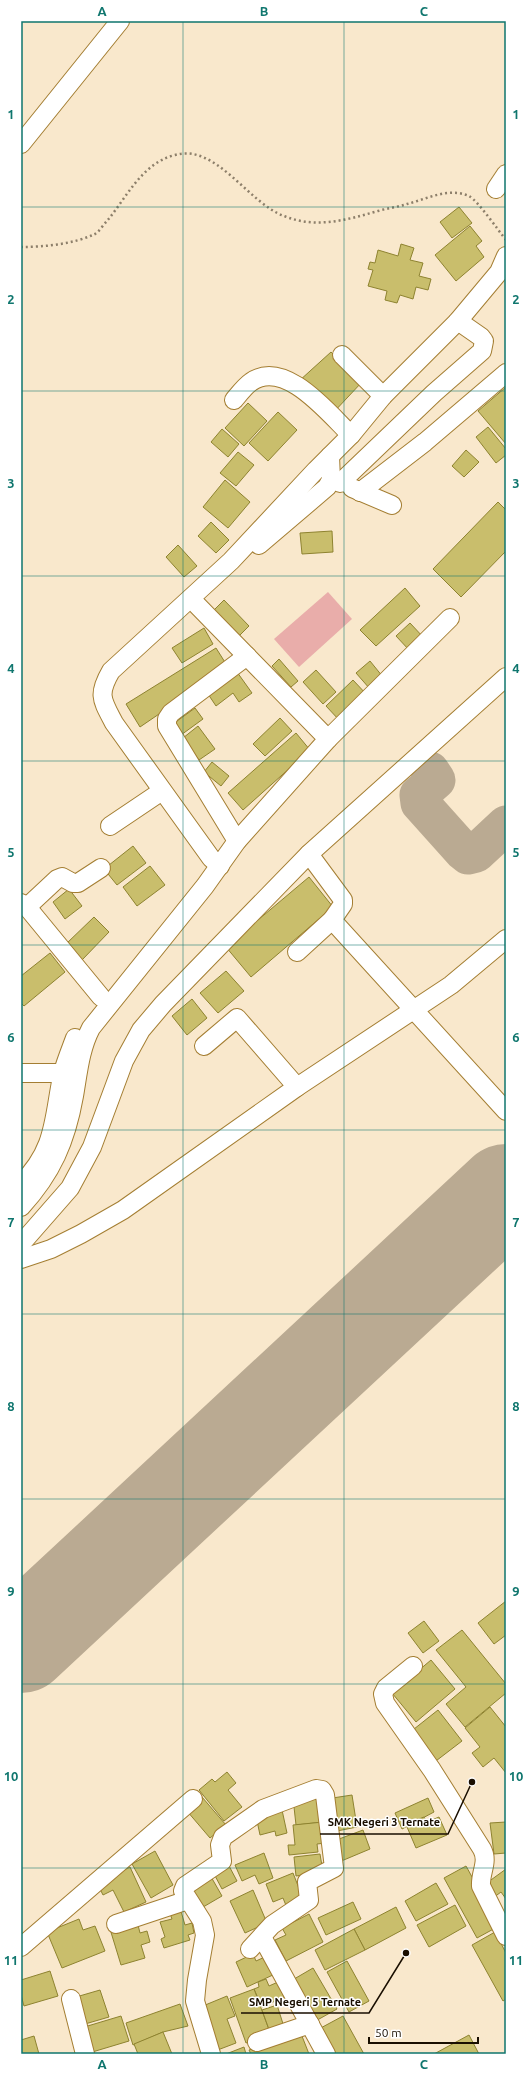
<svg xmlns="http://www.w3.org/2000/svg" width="527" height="2075" viewBox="0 0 527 2075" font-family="Ubuntu,sans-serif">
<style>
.green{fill:#e9adaa}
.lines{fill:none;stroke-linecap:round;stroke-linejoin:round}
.taxiway{stroke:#baaa92;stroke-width:39}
.runway{stroke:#baaa92;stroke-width:98}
.building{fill:#c9be6c;stroke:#8e8330}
.minor-casing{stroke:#a47e32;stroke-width:20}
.path{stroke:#8d7f6a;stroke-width:2.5;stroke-dasharray:2 3;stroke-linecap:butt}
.minor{stroke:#fff;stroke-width:18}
.grid{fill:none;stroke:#0f766e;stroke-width:1;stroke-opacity:0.55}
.leader{fill:none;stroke:#190e00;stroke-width:1.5}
.callout-dot{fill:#190e00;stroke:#fff;stroke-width:1.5}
.callout-label{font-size:11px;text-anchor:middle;font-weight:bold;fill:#190e00;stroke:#fff;stroke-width:3;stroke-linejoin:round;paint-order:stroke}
.neatline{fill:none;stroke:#0f766e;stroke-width:1.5}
.grid-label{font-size:13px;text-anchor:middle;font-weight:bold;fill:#0f766e}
</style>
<rect width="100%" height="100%" fill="#f9e8cc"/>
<!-- green -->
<path class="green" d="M 328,592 L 352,619 L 299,667 L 274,639 Z"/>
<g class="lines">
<!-- taxiway -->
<path class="taxiway" d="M 430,771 L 436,780 L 419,795 L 420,803 L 463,851 L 468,855 L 476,853 L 506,825"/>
<!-- runway -->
<path class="runway" d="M 21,1644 L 506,1193"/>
</g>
<!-- building -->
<g class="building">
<path d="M 459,207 L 472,223 L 452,238 L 440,222 Z"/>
<path d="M 470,226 L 482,241 L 476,246 L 484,257 L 456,281 L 435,255 Z"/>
<path d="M 401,244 L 414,248 L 410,260 L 423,263 L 419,276 L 431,279 L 428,290 L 416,287 L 413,299 L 400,295 L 397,303 L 385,300 L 387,291 L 368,286 L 373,270 L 368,269 L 370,262 L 375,263 L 378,250 L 398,256 Z"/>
<path d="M 331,352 L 362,382 L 332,414 L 299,381 Z"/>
<path d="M 506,387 L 506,444 L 478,411 Z"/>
<path d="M 248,403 L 267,421 L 244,446 L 225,428 Z"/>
<path d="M 278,412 L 297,430 L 268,461 L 249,443 Z"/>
<path d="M 488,427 L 506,449 L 506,455 L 496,463 L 476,437 Z"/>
<path d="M 222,429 L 239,444 L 228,457 L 211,442 Z"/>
<path d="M 466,450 L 479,462 L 464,477 L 452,466 Z"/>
<path d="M 238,452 L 254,465 L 236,486 L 220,473 Z"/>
<path d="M 225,480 L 250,502 L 228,528 L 203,507 Z"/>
<path d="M 498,502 L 506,510 L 506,551 L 461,597 L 433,569 Z"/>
<path d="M 211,522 L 229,540 L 216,553 L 198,536 Z"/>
<path d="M 332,531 L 333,552 L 302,554 L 300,533 Z"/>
<path d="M 178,545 L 197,566 L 184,577 L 166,557 Z"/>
<path d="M 405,588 L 420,606 L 376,646 L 360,630 Z"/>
<path d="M 224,600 L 249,626 L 238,637 L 213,611 Z"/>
<path d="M 410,623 L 424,638 L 410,651 L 396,636 Z"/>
<path d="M 204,628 L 213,644 L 182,663 L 172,648 Z"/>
<path d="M 216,648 L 228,667 L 140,727 L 126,704 Z"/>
<path d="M 279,659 L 298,681 L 291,687 L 272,666 Z"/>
<path d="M 370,661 L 383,677 L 370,689 L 356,673 Z"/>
<path d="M 316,670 L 336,692 L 323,704 L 303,682 Z"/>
<path d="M 237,672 L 252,693 L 239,702 L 233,693 L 216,706 L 208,694 Z"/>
<path d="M 353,680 L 368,696 L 340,721 L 326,706 Z"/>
<path d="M 195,708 L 203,719 L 181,735 L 173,724 Z"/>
<path d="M 280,718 L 292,731 L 265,756 L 253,744 Z"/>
<path d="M 198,726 L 215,749 L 199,760 L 183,738 Z"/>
<path d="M 296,733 L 310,750 L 243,810 L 228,793 Z"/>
<path d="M 212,762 L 229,776 L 221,786 L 204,772 Z"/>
<path d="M 133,846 L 146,863 L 117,885 L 104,869 Z"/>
<path d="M 150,866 L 165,885 L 137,906 L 123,887 Z"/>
<path d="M 309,877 L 333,907 L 251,977 L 226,947 Z"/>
<path d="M 69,889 L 82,906 L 65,919 L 53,902 Z"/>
<path d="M 94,917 L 109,932 L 82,960 L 66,944 Z"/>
<path d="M 50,953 L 65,972 L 24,1006 L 21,1003 L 21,976 Z"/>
<path d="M 226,971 L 244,991 L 218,1013 L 200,993 Z"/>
<path d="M 192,999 L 207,1018 L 187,1035 L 172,1016 Z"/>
<path d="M 506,1601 L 506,1635 L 494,1644 L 478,1623 Z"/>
<path d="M 424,1621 L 439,1641 L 423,1653 L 408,1633 Z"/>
<path d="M 462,1630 L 506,1684 L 506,1693 L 465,1727 L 446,1704 L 466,1687 L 436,1650 Z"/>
<path d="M 431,1660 L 455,1689 L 416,1722 L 392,1693 Z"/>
<path d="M 490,1707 L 506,1727 L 506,1773 L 494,1758 L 483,1767 L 472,1753 L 480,1747 L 465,1728 Z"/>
<path d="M 438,1710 L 462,1741 L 432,1764 L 409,1733 Z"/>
<path d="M 227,1772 L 236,1783 L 228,1790 L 242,1807 L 224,1821 L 199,1790 L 212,1779 L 215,1782 Z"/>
<path d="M 320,1795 L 323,1822 L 296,1825 L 293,1798 Z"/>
<path d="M 352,1795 L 357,1827 L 332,1832 L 326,1799 Z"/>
<path d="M 202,1797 L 226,1825 L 210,1838 L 187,1811 Z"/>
<path d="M 428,1798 L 434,1812 L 402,1829 L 395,1813 Z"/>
<path d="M 282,1810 L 287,1833 L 276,1836 L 275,1831 L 260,1835 L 256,1816 Z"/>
<path d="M 424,1817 L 427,1822 L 439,1817 L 447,1835 L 416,1848 L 407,1827 L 420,1821 L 419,1819 Z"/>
<path d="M 323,1822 L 326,1843 L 317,1844 L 318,1852 L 289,1855 L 288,1845 L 295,1845 L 293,1825 Z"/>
<path d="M 506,1822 L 506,1853 L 494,1854 L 490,1823 Z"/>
<path d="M 363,1830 L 370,1849 L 339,1862 L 331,1842 Z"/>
<path d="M 155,1851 L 173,1885 L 151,1898 L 132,1864 Z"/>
<path d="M 264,1853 L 273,1878 L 259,1884 L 255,1875 L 242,1881 L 235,1865 Z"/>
<path d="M 320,1854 L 323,1872 L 296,1876 L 294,1857 Z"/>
<path d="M 228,1864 L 237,1881 L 222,1889 L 213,1872 Z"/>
<path d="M 466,1866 L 499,1926 L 477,1938 L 444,1878 Z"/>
<path d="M 130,1867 L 146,1902 L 124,1912 L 113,1890 L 103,1895 L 97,1883 Z"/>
<path d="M 506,1869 L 506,1899 L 501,1892 L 493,1898 L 484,1885 Z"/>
<path d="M 293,1873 L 304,1901 L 287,1908 L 283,1898 L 273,1902 L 266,1884 Z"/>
<path d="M 210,1875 L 222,1896 L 198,1910 L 186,1889 Z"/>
<path d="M 436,1883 L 448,1904 L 416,1921 L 405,1901 Z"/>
<path d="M 253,1890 L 267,1923 L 245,1933 L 230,1901 Z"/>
<path d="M 353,1902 L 361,1919 L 326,1935 L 318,1918 Z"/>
<path d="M 455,1905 L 466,1926 L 429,1947 L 417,1925 Z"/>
<path d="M 396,1907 L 406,1928 L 365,1950 L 354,1929 Z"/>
<path d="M 180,1908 L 185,1925 L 192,1923 L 194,1933 L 188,1935 L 190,1940 L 164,1948 L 161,1939 L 165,1937 L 160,1922 L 172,1919 L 169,1911 Z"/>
<path d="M 309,1914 L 323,1942 L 286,1961 L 275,1940 L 286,1935 L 282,1928 Z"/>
<path d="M 79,1919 L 83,1930 L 95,1926 L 105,1951 L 62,1968 L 47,1932 Z"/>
<path d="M 137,1921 L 140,1933 L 147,1931 L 150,1942 L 141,1945 L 145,1958 L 121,1965 L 110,1929 Z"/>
<path d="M 354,1929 L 365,1950 L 325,1970 L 315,1950 Z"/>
<path d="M 495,1932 L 506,1953 L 506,1999 L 503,2001 L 472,1945 Z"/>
<path d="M 253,1954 L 256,1961 L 267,1956 L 275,1974 L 247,1987 L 236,1962 Z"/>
<path d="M 347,1961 L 369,2001 L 349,2012 L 327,1972 Z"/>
<path d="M 313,1968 L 337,2009 L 312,2023 L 289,1982 Z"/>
<path d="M 50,1971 L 58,1996 L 24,2006 L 21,1995 L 21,1980 Z"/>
<path d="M 266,1979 L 269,1986 L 278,1982 L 284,1997 L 262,2007 L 254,1989 L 259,1987 L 258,1982 Z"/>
<path d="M 254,1989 L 271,2035 L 246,2043 L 230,1998 Z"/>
<path d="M 100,1990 L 109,2017 L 85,2024 L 76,1997 Z"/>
<path d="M 227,1996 L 235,2016 L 227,2019 L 236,2043 L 215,2051 L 198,2008 Z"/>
<path d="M 180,2004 L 188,2026 L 163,2032 L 133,2045 L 126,2023 Z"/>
<path d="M 277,2005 L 285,2030 L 271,2035 L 262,2010 Z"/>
<path d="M 121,2016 L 129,2041 L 89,2053 L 81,2028 Z"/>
<path d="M 343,2016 L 364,2054 L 330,2054 L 317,2030 Z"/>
<path d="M 300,2031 L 309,2054 L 251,2054 L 249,2050 Z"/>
<path d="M 163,2032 L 172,2054 L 138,2054 L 134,2044 Z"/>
<path d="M 469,2035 L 479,2054 L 434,2054 Z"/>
<path d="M 34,2036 L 39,2054 L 21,2054 L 21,2040 Z"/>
<path d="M 244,2047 L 246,2054 L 226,2054 Z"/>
</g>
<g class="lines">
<!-- minor casing -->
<g class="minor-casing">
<g id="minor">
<path d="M 21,144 L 120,21"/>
<path d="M 496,189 L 506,174"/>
<path d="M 342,355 L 383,396"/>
<path d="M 234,400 C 239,394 245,386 251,382 C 285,358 329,414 351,435"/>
<path d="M 340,483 L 434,393 L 482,351 L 484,341 L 481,337 L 458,321"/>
<path d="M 352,488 L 392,505"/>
<path d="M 360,492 L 425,442 L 506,373"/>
<path d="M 259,545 L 327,487 L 331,480 L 330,456"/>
<path d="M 506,677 L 309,854 L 343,900 L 343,904 L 332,920 L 506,1111"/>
<path d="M 328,739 L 450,618"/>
<path d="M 110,826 L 162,791"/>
<path d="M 237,841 L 167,726 L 167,719 L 171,713 L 247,656"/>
<path d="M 220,866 L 211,858 L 114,723 C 102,700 97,695 111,671 L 231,561 L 316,470 L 351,435 L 383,396 L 458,321 L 499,272 L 506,256"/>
<path d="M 21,903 L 27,907 L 101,997"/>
<path d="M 27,907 L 57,879 L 62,877 L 73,883 L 78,883 L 101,868"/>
<path d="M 297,952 L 332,920"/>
<path d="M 204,1046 L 237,1018 L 297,1087"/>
<path d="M 21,1073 L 75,1073"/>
<path d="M 21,1184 C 57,1148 53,1118 63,1072 C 66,1061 71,1049 75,1038"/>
<path d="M 21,1207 C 52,1173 66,1141 74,1096 C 78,1073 80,1049 91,1028 L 205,886 L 237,841 L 328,739 L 197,605"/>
<path d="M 21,1244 L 70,1188 L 92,1147 L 124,1061 L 141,1030 L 163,1004 L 309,854"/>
<path d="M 21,1259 L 51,1249 L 81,1234 L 123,1210 L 297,1087 L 451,985 L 506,939"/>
<path d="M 413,1666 L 386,1688 L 383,1694 L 385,1703 L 432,1770 L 482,1849 C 489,1862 480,1872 481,1886 L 506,1936"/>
<path d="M 116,1924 L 188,1900"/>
<path d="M 262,1937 L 326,2054"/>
<path d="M 21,1947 L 193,1799"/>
<path d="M 71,1999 L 85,2054"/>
<path d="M 257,2042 L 310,2024"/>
<path d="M 211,2054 L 195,2001 L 197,1980 L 205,1935 L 202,1921 L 183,1891 L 185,1886 L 222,1861 L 220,1845 L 223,1837 L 263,1809 L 316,1789 L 322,1790 L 325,1795 L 334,1868 L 307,1882 L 309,1900 L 272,1925 L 250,1949"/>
</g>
</g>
<!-- path -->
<path class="path" d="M 21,247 C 44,247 74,244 95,234 C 99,232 103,225 107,221 C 127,197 142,163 175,155 C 216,143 248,203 284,216 C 316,229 346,220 378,211 C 388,208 398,207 407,204 C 427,199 448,187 469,196 C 478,201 498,230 506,240"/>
<!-- minor -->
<use href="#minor" class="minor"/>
</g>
<!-- grid -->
<path class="grid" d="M 183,21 L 183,2054M 344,21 L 344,2054M 21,207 L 506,207M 21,391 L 506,391M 21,576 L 506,576M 21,761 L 506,761M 21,945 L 506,945M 21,1130 L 506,1130M 21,1314 L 506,1314M 21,1499 L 506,1499M 21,1684 L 506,1684M 21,1868 L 506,1868"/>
<!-- callouts -->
<path class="leader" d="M472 1782L448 1834H320M406 1953L369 2013H241"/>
<g class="callout-dot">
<circle cx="472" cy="1782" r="4"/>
<circle cx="406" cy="1953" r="4"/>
</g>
<g class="callout-label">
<text x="384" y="1826">SMK Negeri 3 Ternate</text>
<text x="305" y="2006">SMP Negeri 5 Ternate</text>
</g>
<!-- border -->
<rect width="527" height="2075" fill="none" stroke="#ffffff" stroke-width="44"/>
<!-- scale -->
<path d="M369 2037v6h109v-6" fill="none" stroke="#190e00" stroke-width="2"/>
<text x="375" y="2037" font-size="12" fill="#190e00" stroke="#ffffff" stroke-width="3" paint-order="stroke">50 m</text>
<rect x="22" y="22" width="483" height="2031" class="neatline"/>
<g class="grid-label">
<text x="102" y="16">A</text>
<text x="264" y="16">B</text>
<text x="424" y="16">C</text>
<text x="11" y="119">1</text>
<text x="516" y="119">1</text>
<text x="11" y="304">2</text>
<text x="516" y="304">2</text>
<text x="11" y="488">3</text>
<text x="516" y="488">3</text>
<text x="11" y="673">4</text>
<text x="516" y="673">4</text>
<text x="11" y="857">5</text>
<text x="516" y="857">5</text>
<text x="11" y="1042">6</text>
<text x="516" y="1042">6</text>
<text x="11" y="1227">7</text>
<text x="516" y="1227">7</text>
<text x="11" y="1411">8</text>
<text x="516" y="1411">8</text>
<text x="11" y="1596">9</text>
<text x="516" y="1596">9</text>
<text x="11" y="1781">10</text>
<text x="516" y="1781">10</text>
<text x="11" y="1965">11</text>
<text x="516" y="1965">11</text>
<text x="102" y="2069">A</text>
<text x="264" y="2069">B</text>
<text x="424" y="2069">C</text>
</g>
</svg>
